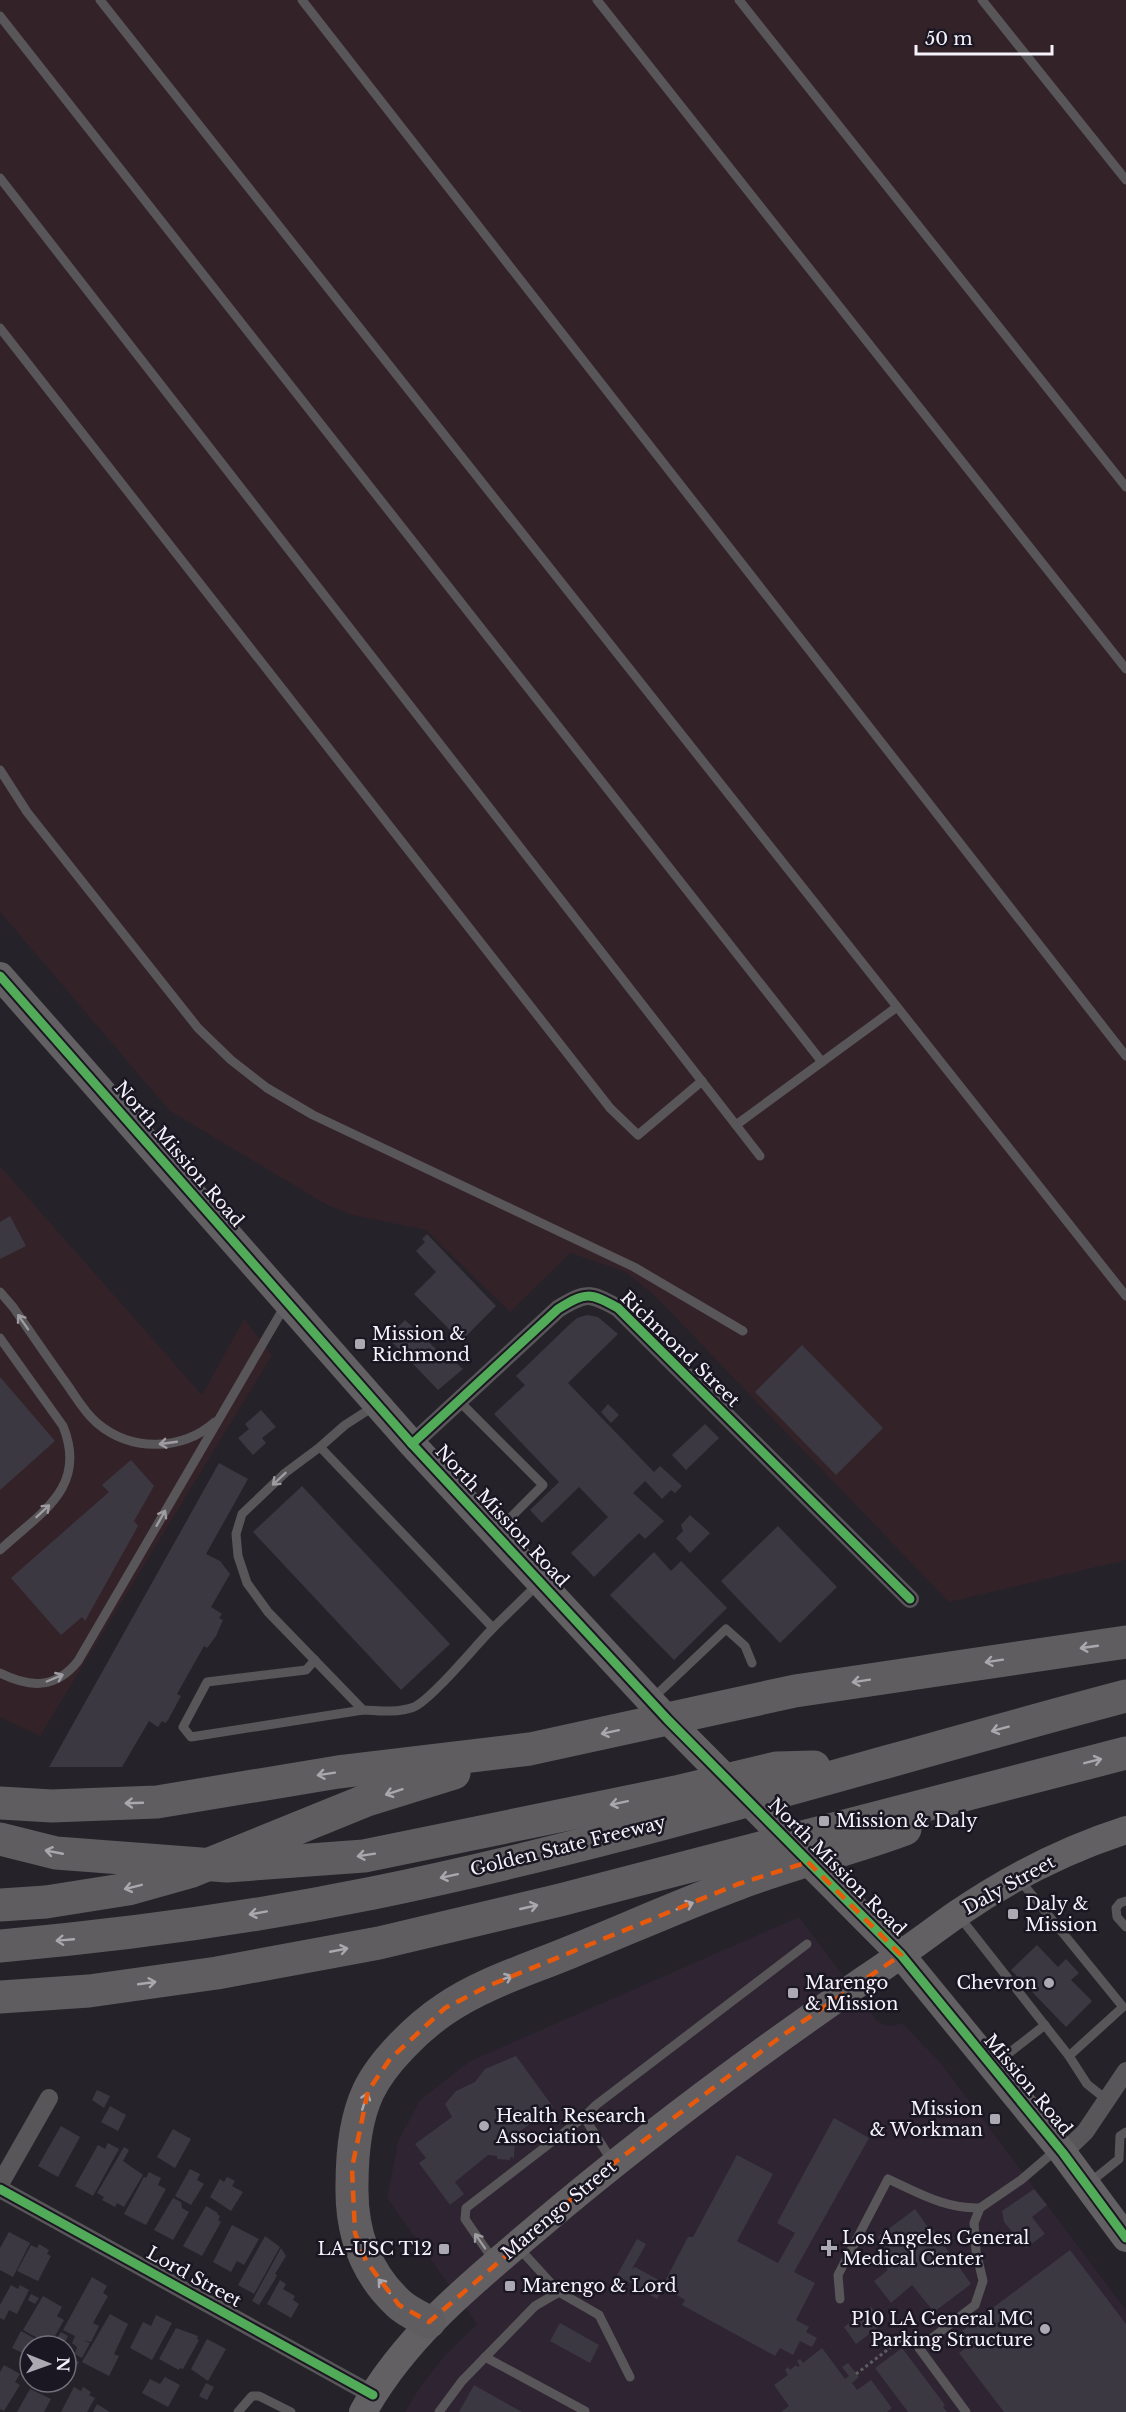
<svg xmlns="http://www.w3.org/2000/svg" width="1126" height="2412" viewBox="0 0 1126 2412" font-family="'Libre Baskerville',serif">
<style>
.industrial{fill:#332329}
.education{fill:#2e2432}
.building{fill:#3c3842}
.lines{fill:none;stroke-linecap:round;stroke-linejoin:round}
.path{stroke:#5e5c5f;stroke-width:3;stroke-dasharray:3 3;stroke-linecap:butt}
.service{stroke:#585658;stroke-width:9}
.minor{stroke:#585658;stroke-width:18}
.primary{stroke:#636063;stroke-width:28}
.motorway{stroke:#605d60;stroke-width:33}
.cycleway-casing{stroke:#1a1622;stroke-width:13}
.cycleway{stroke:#51ab58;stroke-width:9}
.oneway{stroke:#9f9ca1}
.oneway2{stroke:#aaa8ae}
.marked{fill:none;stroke:#e8590c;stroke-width:4.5;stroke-dasharray:12 8;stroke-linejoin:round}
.poi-dot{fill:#aca9b2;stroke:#1a1622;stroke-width:2}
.labels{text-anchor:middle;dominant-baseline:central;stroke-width:5;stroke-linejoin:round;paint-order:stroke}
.street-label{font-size:18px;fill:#f5f2fb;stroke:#1a1622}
.poi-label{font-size:18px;fill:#f5f2fb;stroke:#1a1622;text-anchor:start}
</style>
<rect width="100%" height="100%" fill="#252229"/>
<!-- industrial -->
<g class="industrial">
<path d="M 0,0 L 1126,0 L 1126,1560 L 949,1602 L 656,1297 L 626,1272 L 570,1253 L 510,1312 L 426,1230 L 353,1215 L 327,1205 L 170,1111 L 0,912 Z"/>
<path d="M 0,1166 L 202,1395 L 244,1319 L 272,1355 L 40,1736 L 0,1717 Z"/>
</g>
<!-- education -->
<path class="education" d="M 799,1917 L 877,2021 L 885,2025 L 893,2026 L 902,2023 L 940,2062 L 1126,2310 L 1126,2412 L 405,2412 L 416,2393 L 445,2355 L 477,2324 L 387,2198 L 398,2141 L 420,2100 L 470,2061 Z"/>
<!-- building -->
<g class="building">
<path d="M 10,1216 L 26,1246 L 0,1259 L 0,1222 Z"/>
<path d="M 427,1234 L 496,1306 L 461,1341 L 414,1294 L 436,1272 L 416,1251 L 425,1242 L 422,1239 Z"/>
<path d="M 587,1315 L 598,1317 L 618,1334 L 568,1383 L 654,1472 L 660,1466 L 682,1486 L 675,1493 L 671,1490 L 662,1499 L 645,1481 L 633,1493 L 664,1521 L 645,1539 L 639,1533 L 594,1577 L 571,1553 L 608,1517 L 579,1487 L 542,1523 L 530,1510 L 559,1482 L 494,1414 L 525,1385 L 516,1376 L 569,1325 L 577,1318 Z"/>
<path d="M 405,1320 L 436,1349 L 427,1357 L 432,1362 L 443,1351 L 463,1369 L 438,1390 L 390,1340 L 398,1332 L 396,1329 Z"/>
<path d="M 802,1345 L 883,1428 L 836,1475 L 755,1392 Z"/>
<path d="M 0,1377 L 55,1441 L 0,1490 Z"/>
<path d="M 608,1404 L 619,1415 L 611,1423 L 601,1412 Z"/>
<path d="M 261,1410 L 276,1427 L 262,1438 L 266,1443 L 253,1455 L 238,1438 L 249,1429 L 245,1424 Z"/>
<path d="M 705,1424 L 719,1438 L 686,1470 L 672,1455 Z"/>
<path d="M 131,1460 L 154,1486 L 134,1521 L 138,1526 L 85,1621 L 82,1617 L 61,1635 L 11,1578 L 109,1492 L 102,1485 Z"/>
<path d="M 219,1463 L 248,1479 L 206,1554 L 220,1561 L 230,1574 L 211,1607 L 222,1614 L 219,1618 L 223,1620 L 216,1636 L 207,1648 L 204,1646 L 177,1694 L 181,1696 L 168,1720 L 165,1723 L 162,1721 L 158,1727 L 149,1721 L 122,1767 L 49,1767 Z"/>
<path d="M 302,1486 L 450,1644 L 401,1690 L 253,1532 Z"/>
<path d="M 690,1515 L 710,1533 L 690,1553 L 676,1538 L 683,1531 L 681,1525 Z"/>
<path d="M 778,1526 L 837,1587 L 780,1643 L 721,1581 Z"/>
<path d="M 654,1552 L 671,1571 L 681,1561 L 727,1608 L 674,1660 L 610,1595 Z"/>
<path d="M 1037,1945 L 1058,1967 L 1066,1959 L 1079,1973 L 1071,1980 L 1092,2001 L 1066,2027 L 1011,1970 Z"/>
<path d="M 516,2056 L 553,2107 L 515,2135 L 514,2158 L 510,2157 L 510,2160 L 497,2159 L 497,2156 L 488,2155 L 455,2182 L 464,2194 L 450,2205 L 419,2163 L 426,2158 L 415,2144 L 452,2117 L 445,2104 L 456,2091 L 475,2082 L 485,2069 Z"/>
<path d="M 97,2090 L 110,2096 L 104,2108 L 92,2100 Z"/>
<path d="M 110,2106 L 126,2115 L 118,2131 L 101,2122 Z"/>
<path d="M 834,2118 L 869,2138 L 794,2272 L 815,2283 L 796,2320 L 809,2327 L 806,2332 L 817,2338 L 812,2347 L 800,2341 L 793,2355 L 780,2348 L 775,2356 L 682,2305 L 685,2300 L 663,2287 L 657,2299 L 617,2275 L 637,2239 L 646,2244 L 632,2269 L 635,2267 L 664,2283 L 688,2237 L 693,2237 L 737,2155 L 773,2174 L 737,2241 L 778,2263 L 795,2233 L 777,2223 Z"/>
<path d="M 61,2126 L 80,2137 L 58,2177 L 38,2166 Z"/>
<path d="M 173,2129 L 191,2139 L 175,2168 L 157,2157 Z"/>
<path d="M 108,2143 L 119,2149 L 93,2196 L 75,2186 L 98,2145 L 105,2149 Z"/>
<path d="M 124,2147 L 129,2150 L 123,2161 L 143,2175 L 124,2207 L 117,2203 L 115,2207 L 102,2200 L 104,2197 L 97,2193 Z"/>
<path d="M 190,2169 L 200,2174 L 197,2180 L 204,2184 L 191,2205 L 175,2196 Z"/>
<path d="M 149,2172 L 161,2178 L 158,2185 L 166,2189 L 146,2225 L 124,2214 L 144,2177 L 146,2178 Z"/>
<path d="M 227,2177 L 235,2181 L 232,2186 L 243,2192 L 231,2211 L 210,2197 L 220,2179 L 224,2182 Z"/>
<path d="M 1034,2189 L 1047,2205 L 1032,2217 L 1045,2234 L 1026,2248 L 1004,2222 L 1002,2211 Z"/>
<path d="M 173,2198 L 181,2202 L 182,2208 L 189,2212 L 173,2240 L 154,2230 Z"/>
<path d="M 206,2206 L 218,2213 L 217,2214 L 220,2216 L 218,2220 L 221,2222 L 202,2256 L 183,2246 Z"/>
<path d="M 915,2209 L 930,2230 L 932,2228 L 971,2284 L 934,2312 L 912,2285 L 891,2303 L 874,2281 L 888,2270 L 881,2261 L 890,2254 L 878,2237 Z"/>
<path d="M 232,2225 L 259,2239 L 244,2265 L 237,2261 L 231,2272 L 213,2262 Z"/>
<path d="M 9,2232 L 30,2243 L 13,2277 L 0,2270 L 0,2248 Z"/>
<path d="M 265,2236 L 280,2247 L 254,2294 L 238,2285 Z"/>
<path d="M 39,2244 L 49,2250 L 47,2254 L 51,2256 L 38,2281 L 17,2271 L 31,2245 L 37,2248 Z"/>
<path d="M 281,2248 L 286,2256 L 275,2274 L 277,2275 L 274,2281 L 259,2305 L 252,2301 Z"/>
<path d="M 1070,2250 L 1126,2324 L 1126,2412 L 1004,2412 L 959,2353 L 968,2346 L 959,2333 Z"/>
<path d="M 92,2277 L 107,2286 L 103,2293 L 108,2296 L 93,2323 L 99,2326 L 91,2342 L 83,2340 L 90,2343 L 82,2358 L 75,2354 L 77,2347 L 72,2343 L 75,2336 L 63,2330 Z"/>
<path d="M 280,2280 L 286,2284 L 283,2289 L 295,2296 L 293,2300 L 299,2304 L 291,2318 L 267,2304 Z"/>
<path d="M 11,2285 L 18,2289 L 20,2285 L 29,2290 L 17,2314 L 9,2310 L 4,2320 L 0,2318 L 0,2305 Z"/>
<path d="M 31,2294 L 39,2298 L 35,2304 L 28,2300 Z"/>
<path d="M 43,2296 L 62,2307 L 57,2316 L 64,2320 L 50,2345 L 23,2330 Z"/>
<path d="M 871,2307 L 884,2323 L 856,2344 L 844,2327 Z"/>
<path d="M 110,2314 L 128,2324 L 114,2354 L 119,2356 L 109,2376 L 82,2362 Z"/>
<path d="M 156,2315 L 172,2323 L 152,2360 L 130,2348 L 143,2322 L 151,2326 Z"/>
<path d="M 560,2323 L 599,2345 L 590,2363 L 550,2341 Z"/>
<path d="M 176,2328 L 198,2336 L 197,2339 L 199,2340 L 183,2369 L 180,2368 L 179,2370 L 159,2359 Z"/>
<path d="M 21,2331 L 48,2346 L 30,2346 L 30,2360 L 22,2355 L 23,2353 L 12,2348 Z"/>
<path d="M 61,2332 L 68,2336 L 65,2342 L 57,2338 Z"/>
<path d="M 207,2339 L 226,2349 L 208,2381 L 191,2369 Z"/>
<path d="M 822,2348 L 845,2379 L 849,2376 L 842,2367 L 848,2363 L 859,2377 L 852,2383 L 857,2390 L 871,2380 L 892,2408 L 887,2412 L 781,2412 L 789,2406 L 774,2385 L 788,2375 L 785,2370 L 788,2367 L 790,2370 L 796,2365 L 797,2367 L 800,2366 L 797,2361 L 800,2359 L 803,2363 Z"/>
<path d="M 902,2348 L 945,2405 L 943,2407 L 947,2412 L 908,2412 L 875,2368 Z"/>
<path d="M 66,2355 L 79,2362 L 71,2377 L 66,2374 Z"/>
<path d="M 4,2365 L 20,2374 L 15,2382 L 20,2385 L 4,2411 L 0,2409 L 0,2372 Z"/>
<path d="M 165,2377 L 180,2385 L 168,2407 L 142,2393 L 150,2379 L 160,2384 Z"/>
<path d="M 206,2383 L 214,2387 L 207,2400 L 199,2396 Z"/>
<path d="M 474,2385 L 522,2412 L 459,2412 Z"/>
<path d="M 74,2387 L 81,2391 L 83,2387 L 91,2392 L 89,2395 L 95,2398 L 87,2412 L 61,2412 Z"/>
<path d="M 30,2389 L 51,2399 L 44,2412 L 17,2412 Z"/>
<path d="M 97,2404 L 110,2412 L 93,2412 Z"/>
</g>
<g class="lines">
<!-- path -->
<path class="path" d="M 856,2374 L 899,2341 L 903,2341 L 907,2346"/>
<!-- service -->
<g class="service">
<path d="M 100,0 L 1126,1296"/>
<path d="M 302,0 L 1126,1056"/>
<path d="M 597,0 L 1126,669"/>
<path d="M 739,0 L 1126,487"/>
<path d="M 982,0 L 1126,180"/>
<path d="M 0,16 L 822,1062"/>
<path d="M 0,178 L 760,1156"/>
<path d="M 0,328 L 610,1108 L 638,1135 L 702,1081"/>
<path d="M 0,770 L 27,812 L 198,1028 L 231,1060 L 267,1088 L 313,1115 L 634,1267 L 743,1331"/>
<path d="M 736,1125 L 897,1007"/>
<path d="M 0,1292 L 13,1307 C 31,1333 48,1358 66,1383 C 76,1397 84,1412 97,1423 C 131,1452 182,1451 215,1422"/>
<path d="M 0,1338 L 63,1426 C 88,1488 41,1512 0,1550"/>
<path d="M 459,1401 L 543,1485 L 497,1531"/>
<path d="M 373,1407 L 345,1425 L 320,1447 L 493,1628 L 537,1585"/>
<path d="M 320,1447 L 285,1473 L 242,1514 L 236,1534 L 238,1556 L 247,1583 L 268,1612 L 363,1710 C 379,1711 398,1713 414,1707 C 432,1699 476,1645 493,1628"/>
<path d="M 315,1660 L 306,1670 L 207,1682 L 183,1727 L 191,1737 L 363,1710"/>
<path d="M 0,1673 C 30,1688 56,1689 78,1661 L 286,1304"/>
<path d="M 652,1699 L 726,1629 L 745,1646 L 752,1663"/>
<path d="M 1126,1901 L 1120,1903 L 1116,1908 L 1117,1917 L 1126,1927"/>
<path d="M 959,1916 L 1069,2056 L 1123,2007 L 1019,1879"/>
<path d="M 1069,2056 L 1087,2084 L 1107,2100"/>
<path d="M 995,2064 L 1045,2025"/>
<path d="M 584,2117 L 612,2161"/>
<path d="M 1088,2184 L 1119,2159 L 1120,2136 L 1126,2132"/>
<path d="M 494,2261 L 465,2219 L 466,2208 L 584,2117 L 596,2105 L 807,1944"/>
<path d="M 559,2292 L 599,2315 L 630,2377"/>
<path d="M 840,2299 L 838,2275 L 888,2179 C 919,2193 945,2209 980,2208"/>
<path d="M 485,2357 L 585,2411"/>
<path d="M 238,2412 L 252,2396 L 259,2396 L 291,2412"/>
<path d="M 439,2412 L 462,2381 L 535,2306 L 559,2292 L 518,2247"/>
<path d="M 966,2412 L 919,2348 L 975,2305 L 983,2281 L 976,2251 L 974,2223 L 980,2208 L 1021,2180 L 1056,2150"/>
</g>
<!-- minor -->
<g class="minor">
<path d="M 412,1444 L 558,1309 C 586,1292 589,1292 618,1308 L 910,1599"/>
<path d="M 1063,2153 L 1085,2132 L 1126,2071"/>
<path d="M 0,2184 L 49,2098"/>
<path d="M 0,2189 L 373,2395"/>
</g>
<!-- primary -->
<g class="primary">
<path d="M 0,976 L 412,1444 L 668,1720 L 901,1955 L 1063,2153 L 1126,2238"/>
<path d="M 363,2412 C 405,2336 474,2281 539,2226 C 643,2138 753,2056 865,1979 C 896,1959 926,1936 957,1914 C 1008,1879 1067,1849 1126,1830"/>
</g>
<!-- motorway -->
<g class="motorway">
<path d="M 0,1803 L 52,1806 L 157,1802 L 338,1772 L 530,1749 L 795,1691 L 1126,1642"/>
<path d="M 0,1839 L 56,1853 L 227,1866 L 364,1856 L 676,1792 L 776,1768 L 814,1767"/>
<path d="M 0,1905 L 46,1902 L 128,1889 L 192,1871 L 367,1800 L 454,1773"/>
<path d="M 0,1946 C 125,1935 250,1918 373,1893 C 627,1841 876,1762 1126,1696"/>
<path d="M 0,1997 L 89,1991 L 217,1973 L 379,1943 L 560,1900 L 1126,1753"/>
<path d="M 429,2322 C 419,2317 406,2311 398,2303 C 364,2271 351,2231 352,2185 C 352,2154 355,2120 368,2092 C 382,2062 418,2027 445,2009 C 483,1983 530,1969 573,1951 C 627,1929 681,1905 737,1884 C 792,1863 849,1850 905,1829"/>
</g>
<!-- cycleway casing -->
<g class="cycleway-casing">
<g id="cycleway">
<path d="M 0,976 L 412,1444 L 668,1720 L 901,1955 L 1063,2153 L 1126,2238"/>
<path d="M 412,1444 L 558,1309 C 586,1292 589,1292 618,1308 L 910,1599"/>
<path d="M 0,2189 L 373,2395"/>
</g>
</g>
<!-- cycleway -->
<use href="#cycleway" class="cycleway"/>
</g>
<!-- one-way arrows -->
<defs><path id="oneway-shaft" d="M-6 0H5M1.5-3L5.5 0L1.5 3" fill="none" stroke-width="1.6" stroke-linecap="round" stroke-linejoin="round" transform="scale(1.5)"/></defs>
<g class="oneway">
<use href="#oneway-shaft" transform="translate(23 1322) rotate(-125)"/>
<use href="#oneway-shaft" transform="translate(168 1443) rotate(172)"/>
<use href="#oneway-shaft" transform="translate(279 1479) rotate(137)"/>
<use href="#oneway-shaft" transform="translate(43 1511) rotate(-43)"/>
<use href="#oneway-shaft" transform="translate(161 1518) rotate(-60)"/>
<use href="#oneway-shaft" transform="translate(55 1678) rotate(-23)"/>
<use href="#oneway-shaft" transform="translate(480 2241) rotate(-125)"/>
</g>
<g class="oneway2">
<use href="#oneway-shaft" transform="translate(1089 1647) rotate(172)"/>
<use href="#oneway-shaft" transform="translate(994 1661) rotate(171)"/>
<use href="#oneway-shaft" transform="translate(861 1681) rotate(171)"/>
<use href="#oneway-shaft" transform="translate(1000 1729) rotate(165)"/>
<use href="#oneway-shaft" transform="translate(610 1732) rotate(168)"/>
<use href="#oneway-shaft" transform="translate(1093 1761) rotate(-14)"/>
<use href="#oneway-shaft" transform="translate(326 1774) rotate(171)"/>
<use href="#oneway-shaft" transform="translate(394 1792) rotate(162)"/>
<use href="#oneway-shaft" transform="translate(134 1803) rotate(178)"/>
<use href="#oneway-shaft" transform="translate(619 1803) rotate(168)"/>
<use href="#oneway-shaft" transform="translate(54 1852) rotate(-169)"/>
<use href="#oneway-shaft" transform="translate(366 1855) rotate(171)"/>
<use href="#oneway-shaft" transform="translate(449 1876) rotate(168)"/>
<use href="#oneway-shaft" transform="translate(133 1887) rotate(166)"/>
<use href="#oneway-shaft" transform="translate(685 1906) rotate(-22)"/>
<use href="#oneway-shaft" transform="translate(529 1907) rotate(-13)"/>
<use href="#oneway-shaft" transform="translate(258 1913) rotate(170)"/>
<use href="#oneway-shaft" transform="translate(65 1940) rotate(175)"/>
<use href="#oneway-shaft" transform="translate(339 1950) rotate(-11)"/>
<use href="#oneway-shaft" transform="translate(504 1979) rotate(-22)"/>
<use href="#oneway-shaft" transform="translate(147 1983) rotate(-8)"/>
<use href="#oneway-shaft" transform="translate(365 2101) rotate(-72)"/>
<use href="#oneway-shaft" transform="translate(384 2286) rotate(-129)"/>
</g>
<!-- marked area -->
<path class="marked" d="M 808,1862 L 901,1955 L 783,2035 L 614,2163 L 429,2322 L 399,2305 L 366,2261 L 355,2233 L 352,2168 L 368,2091 L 390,2059 L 445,2008 L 488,1986 L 738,1884 Z"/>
<!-- markers -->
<g class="poi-dot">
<rect x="354" y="1338" width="12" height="12" rx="3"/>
<rect x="818" y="1815" width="12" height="12" rx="3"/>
<rect x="1007" y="1908" width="12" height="12" rx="3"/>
<circle cx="1049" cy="1983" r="6"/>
<rect x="787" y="1987" width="12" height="12" rx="3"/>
<rect x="989" y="2113" width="12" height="12" rx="3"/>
<circle cx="484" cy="2126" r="6"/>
<path d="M826 2239h6v6h6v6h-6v6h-6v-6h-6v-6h6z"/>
<rect x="438" y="2243" width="12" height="12" rx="3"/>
<rect x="504" y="2280" width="12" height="12" rx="3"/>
<circle cx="1045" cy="2329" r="6"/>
</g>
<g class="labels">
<!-- street labels -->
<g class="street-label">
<text transform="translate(179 1154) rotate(49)">North Mission Road</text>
<text transform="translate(680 1349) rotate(44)">Richmond Street</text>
<text transform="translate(502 1516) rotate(47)">North Mission Road</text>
<text transform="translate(568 1846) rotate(-14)">Golden State Freeway</text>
<text transform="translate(837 1867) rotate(45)">North Mission Road</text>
<text transform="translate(1009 1885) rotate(-29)">Daly Street</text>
<text transform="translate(1028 2085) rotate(50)">Mission Road</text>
<text transform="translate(559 2210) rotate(-40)">Marengo Street</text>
<text transform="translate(194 2277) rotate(29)">Lord Street</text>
</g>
<!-- poi labels -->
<g class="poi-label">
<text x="372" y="1334">Mission &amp;<tspan x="372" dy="21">Richmond</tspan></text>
<text x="836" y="1821">Mission &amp; Daly</text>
<text x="1025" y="1904">Daly &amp;<tspan x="1025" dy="21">Mission</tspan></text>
<text x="805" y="1983">Marengo<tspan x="805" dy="21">&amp; Mission</tspan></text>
<text x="1037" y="1983" text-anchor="end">Chevron</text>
<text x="983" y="2109" text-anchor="end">Mission<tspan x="983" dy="21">&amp; Workman</tspan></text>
<text x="496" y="2116">Health Research<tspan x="496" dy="21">Association</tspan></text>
<text x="842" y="2238">Los Angeles General<tspan x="842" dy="21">Medical Center</tspan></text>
<text x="432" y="2249" text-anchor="end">LA-USC T12</text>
<text x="522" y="2286">Marengo &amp; Lord</text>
<text x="1033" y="2319" text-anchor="end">P10 LA General MC<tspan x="1033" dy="21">Parking Structure</tspan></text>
</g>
</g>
<!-- north arrow -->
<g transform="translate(48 2364) rotate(91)"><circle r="28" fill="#1a1622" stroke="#726e79" stroke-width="1.5"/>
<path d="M0-4.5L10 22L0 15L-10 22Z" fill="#aca9b2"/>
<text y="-9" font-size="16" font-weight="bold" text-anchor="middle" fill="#f5f2fb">N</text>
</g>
<!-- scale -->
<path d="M916 45v9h136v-9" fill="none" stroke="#f5f2fb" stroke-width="3"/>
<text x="925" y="45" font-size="18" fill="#f5f2fb" stroke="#1a1622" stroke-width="4.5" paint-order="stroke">50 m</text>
</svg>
